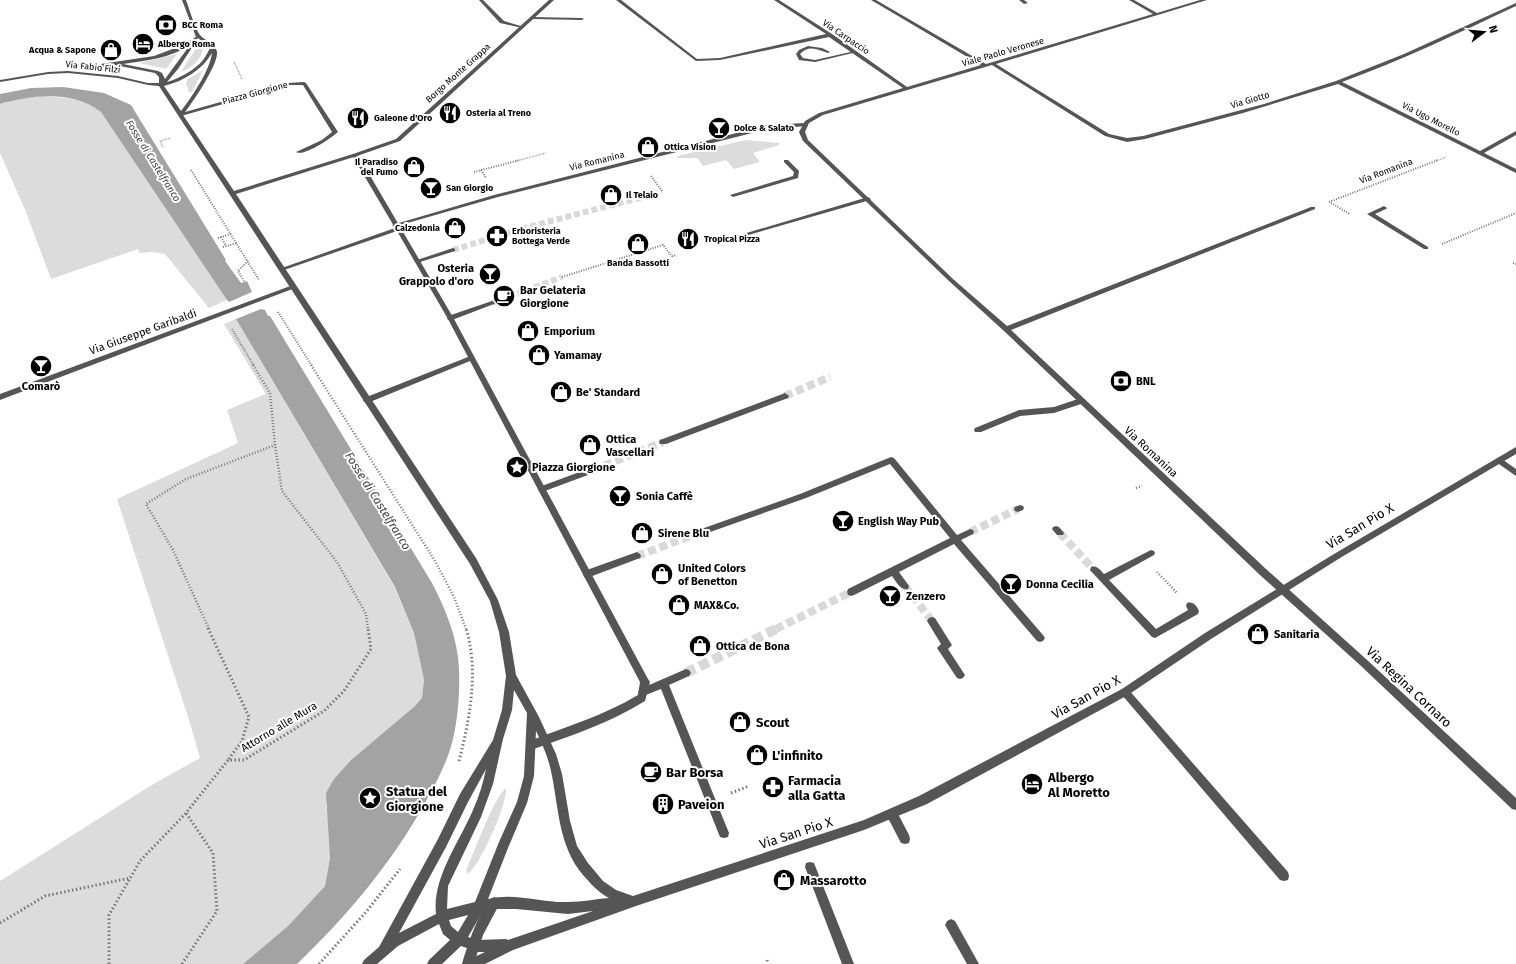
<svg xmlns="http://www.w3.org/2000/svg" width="1516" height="964" viewBox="0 0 1516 964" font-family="'Fira Sans',sans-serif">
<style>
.green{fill:#dcdcdc}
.water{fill:#a3a3a3}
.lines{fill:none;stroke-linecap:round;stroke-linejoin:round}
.pedestrian-tunnel-far2{stroke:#d9d9d9;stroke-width:6;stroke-dasharray:6 3;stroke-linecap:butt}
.pedestrian-tunnel-far1{stroke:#d9d9d9;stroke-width:8;stroke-dasharray:8 4;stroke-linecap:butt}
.pedestrian-tunnel{stroke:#d9d9d9;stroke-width:10;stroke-dasharray:10 5;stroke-linecap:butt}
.path-far3{stroke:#777;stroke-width:1.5;stroke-dasharray:0.5 1;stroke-linecap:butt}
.path-far2{stroke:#777;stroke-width:2;stroke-dasharray:1 1.5;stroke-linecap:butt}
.path-far1{stroke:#777;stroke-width:2.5;stroke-dasharray:1 2;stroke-linecap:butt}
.path{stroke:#777;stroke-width:3;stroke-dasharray:1.5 2.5;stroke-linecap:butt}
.service{fill:#555;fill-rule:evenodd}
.pedestrian{fill:#555;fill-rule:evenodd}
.minor{fill:#555;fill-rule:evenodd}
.tertiary{fill:#555;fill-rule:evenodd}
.labels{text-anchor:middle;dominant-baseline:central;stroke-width:4;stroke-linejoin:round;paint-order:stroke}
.far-poi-label{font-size:9px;font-weight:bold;fill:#000;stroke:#fff;text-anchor:start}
.far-street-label{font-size:9px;fill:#000;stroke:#fff}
.far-water-label{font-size:10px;font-style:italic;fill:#444;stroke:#fff}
.poi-label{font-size:11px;font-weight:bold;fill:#000;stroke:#fff;text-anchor:start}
.street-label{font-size:11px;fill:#000;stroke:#fff}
.water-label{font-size:12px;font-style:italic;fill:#444;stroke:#fff}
.near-street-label{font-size:13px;fill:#000;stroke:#fff}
.near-poi-label{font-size:13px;font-weight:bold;fill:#000;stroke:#fff;text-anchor:start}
</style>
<rect width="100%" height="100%" fill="#fff"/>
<!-- green -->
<g class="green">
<path d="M 202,44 C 206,56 191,69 181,72 L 198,45 Z"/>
<path d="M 177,54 L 166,69 L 139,63 Z"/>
<path d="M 203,70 L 192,92 L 189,92 L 186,83 L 188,79 Z"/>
<path d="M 43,96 C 65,98 83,98 101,112 L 227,300 L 209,308 L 165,254 L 151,252 L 140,253 L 138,249 L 51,279 L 26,212 L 0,153 L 0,104 L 23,98 Z"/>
<path d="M 746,140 L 779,143 L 779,145 L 753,153 L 760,162 L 734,169 L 726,160 L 703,166 L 697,158 L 678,158 L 677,156 Z"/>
<path d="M 236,319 L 395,588 L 414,633 L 424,680 L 422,698 L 415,706 L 351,760 L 334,779 L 326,805 L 329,825 L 330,858 L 325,886 L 288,926 L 243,964 L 0,964 L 0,881 L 150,786 L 200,758 L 189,720 L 117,499 L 238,443 L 227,410 L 266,394 L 224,324 Z"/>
<path d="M 506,788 C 508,803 480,866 468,874 L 466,870 C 474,853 494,797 506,788 Z"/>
</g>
<!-- water -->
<g class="water">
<path d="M 63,87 L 104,93 L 131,105 L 226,260 L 225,261 L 241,283 L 247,281 L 252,292 L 229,302 L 227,300 L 101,112 C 72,90 33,95 0,104 L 0,94 L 31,88 Z"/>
<path d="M 261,309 L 265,310 L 268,316 L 270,316 L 432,583 C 446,610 458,639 459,669 C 460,690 458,718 453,739 C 448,761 436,783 425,803 C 391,864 347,916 297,964 L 243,964 L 288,926 L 325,886 L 330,858 L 326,793 L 334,779 L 351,760 L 415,706 L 422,698 L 424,680 L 414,633 L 395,587 L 236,319 Z"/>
</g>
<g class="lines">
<!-- pedestrian-tunnel-far2 -->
<g class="pedestrian-tunnel-far2">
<path d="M 453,250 L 524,228 L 662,192"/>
<path d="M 492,303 L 562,277"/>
</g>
<!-- pedestrian-tunnel-far1 -->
<g class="pedestrian-tunnel-far1">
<path d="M 785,396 L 830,377"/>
<path d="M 593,470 L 663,442"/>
<path d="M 970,532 L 1018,509"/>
<path d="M 1060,533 L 1094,570"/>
<path d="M 637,556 L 693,535"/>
<path d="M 905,586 L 932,621"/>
<path d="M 776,629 L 851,592"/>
</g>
<!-- pedestrian-tunnel -->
<path class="pedestrian-tunnel" d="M 686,673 L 778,628"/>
<!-- path-far3 -->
<g class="path-far3">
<path d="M 234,62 L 242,79"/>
<path d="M 163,147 L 160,141 L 171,138"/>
<path d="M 516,161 L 546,153"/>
<path d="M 1436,161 L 1446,157"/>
</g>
<!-- path-far2 -->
<g class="path-far2">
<path d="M 191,170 L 259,280"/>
<path d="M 481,170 L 486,178"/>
<path d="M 474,172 L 520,160"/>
<path d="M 651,176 L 663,192"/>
<path d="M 1329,202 L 1438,160"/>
<path d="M 1331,203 L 1350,214"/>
<path d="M 221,237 L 226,246"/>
<path d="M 218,238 L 231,234"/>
<path d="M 1442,244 L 1516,213"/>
<path d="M 223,247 L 237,243"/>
<path d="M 1513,263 L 1516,264"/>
<path d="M 562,277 L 663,245 L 672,256 L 676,255"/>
<path d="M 244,281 L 238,271 L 248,261"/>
<path d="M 278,312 L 312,366"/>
<path d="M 232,329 L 254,366"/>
</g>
<!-- path-far1 -->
<g class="path-far1">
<path d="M 253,365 L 270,393 L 275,445 L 282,491 L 337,562 L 366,614 L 368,629"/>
<path d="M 311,365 L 435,561 L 454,597 L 466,629"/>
<path d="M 1136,488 L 1142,486"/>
<path d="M 1157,572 L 1177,593"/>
<path d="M 209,629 L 173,550 L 146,504 L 186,479 L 275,445"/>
</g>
<!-- path -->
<g class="path">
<path d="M 208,628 L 249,717 L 242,741 L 228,760"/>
<path d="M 459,761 C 470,718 479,671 466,628"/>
<path d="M 731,793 L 749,786"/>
<path d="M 0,923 L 45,896 L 130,878"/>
<path d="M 767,960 L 768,964"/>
<path d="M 109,964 L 109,915 L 140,861 L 186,813"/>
<path d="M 182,964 L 217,911 L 213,853 L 186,813 L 228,760 L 244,760 L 324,711 L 344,691 L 371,649 L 368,628"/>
<path d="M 319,964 L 366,912 L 400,869"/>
</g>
<!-- service -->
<g class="service">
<path d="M 531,17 L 582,18 L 584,19 L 582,20 L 533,19 L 531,19 Z"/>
<path d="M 808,46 L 822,48 L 830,52 L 828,53 C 818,50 809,44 800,54 L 803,58 L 815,60 L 855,51 L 857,52 L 815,62 L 799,60 L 796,54 L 799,50 Z"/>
<path d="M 304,82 L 306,83 L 338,132 C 331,138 304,157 296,152 L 322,140 L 332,132 L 303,85 L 290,85 L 181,116 L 178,114 L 288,83 Z"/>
<path d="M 353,154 L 358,155 L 454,319 L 648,679 L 650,682 L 645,701 C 610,723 570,736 531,750 L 527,748 L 526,745 L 527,742 C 565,727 603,716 638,695 L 640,682 L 470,361 L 370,402 L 364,402 L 363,400 L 364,398 L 468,357 L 448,319 L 397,231 L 284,270 L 282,271 L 279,269 L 395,228 L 352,155 Z"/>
<path d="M 784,160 L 788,160 L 799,171 L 798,178 L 733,197 L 730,195 L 793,176 L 794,172 L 784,162 Z"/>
<path d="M 868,197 L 871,199 L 870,200 L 738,238 L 734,238 L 733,237 Z"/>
<path d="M 1384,206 L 1387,208 L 1386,209 L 1375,214 L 1428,247 L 1428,249 L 1424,249 L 1367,214 Z"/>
<path d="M 1081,398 L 1084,399 L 1085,401 L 1084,403 L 1054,413 L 1020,416 L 981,432 L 975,432 L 974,430 L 975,428 L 1019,410 L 1054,407 Z"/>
<path d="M 1499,457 L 1516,469 L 1516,476 L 1496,462 L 1495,460 Z"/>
<path d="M 1125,688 L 1128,689 L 1288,872 L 1289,876 L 1288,880 L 1284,881 L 1280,880 L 1122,695 L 1120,692 L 1122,689 Z"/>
<path d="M 892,809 L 896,810 L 909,835 L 910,839 L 909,843 L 905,844 L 901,843 L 888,818 L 887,814 L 888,810 Z"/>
<path d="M 951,919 L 955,921 L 979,964 L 967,964 L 945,925 L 947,921 Z"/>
</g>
<!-- pedestrian -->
<g class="pedestrian">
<path d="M 805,123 L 808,125 L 807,126 L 768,129 L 498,197 L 397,226 L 395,227 L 392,225 L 494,195 L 768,125 Z"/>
<path d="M 453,248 L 455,249 L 455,251 L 417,263 L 414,261 Z"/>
<path d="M 492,301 L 495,303 L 494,304 L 452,320 L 448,320 L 447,318 L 448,316 Z"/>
<path d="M 785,393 L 789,396 L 788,398 L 666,444 L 660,444 L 659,442 L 660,440 Z"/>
<path d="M 891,457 L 894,458 L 957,535 L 970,529 L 973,530 L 974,532 L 973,534 L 961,540 L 1043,635 L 1045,638 L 1043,641 L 1040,642 L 1037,641 L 954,544 L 899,572 L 909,586 L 908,589 C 900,591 896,581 892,576 L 854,595 L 851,596 L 848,595 L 847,592 L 848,589 L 950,538 L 890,464 L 806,498 L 696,537 L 690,537 L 689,535 L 690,533 L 800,494 Z"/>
<path d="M 593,467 L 596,468 L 597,470 L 596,472 L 542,492 L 539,491 L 538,489 L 539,487 Z"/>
<path d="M 1020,505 L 1023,506 L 1024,508 L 1023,510 L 1018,512 L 1015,511 L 1014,509 L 1015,507 Z"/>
<path d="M 1056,526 L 1059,527 L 1064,533 L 1063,535 L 1057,535 L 1052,529 L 1053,527 Z"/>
<path d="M 1151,550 L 1154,551 L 1155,553 L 1154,555 L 1109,580 L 1156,629 L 1188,610 L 1186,606 L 1187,603 C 1193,601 1197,606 1199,611 L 1198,614 L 1155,638 L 1152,637 L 1090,570 L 1091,567 C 1097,565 1100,570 1104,574 Z"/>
<path d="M 637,552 L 640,554 L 641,556 L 640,558 L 587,578 L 584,577 L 583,574 L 584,571 Z"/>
<path d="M 932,617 L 935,618 L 950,642 L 952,645 L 948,649 L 963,672 L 965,675 L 963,678 L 960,679 L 957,678 L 937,648 L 941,644 L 927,621 L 929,618 Z"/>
<path d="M 686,669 L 689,670 L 691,673 L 689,676 L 669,685 L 729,833 L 728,837 L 724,838 L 720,837 L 661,689 L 643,696 L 640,695 L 638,692 L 640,689 Z"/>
<path d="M 810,862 L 814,863 L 854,964 L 842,964 L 805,867 L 806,863 Z"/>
</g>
<!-- minor -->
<g class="minor">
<path d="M 479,0 L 483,0 L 504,21 L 524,27 L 522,28 L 500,23 Z"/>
<path d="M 616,0 L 621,0 L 697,59 L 720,58 L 826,34 L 774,0 L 779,0 L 832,34 L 907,87 L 981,65 L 871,0 L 876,0 L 986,64 L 1153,14 L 1129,0 L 1134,0 L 1157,13 L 1200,0 L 1207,0 L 996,64 L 1109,134 L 1127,138 L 1143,136 L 1264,104 L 1336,81 L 1404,54 L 1516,3 L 1516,6 C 1459,33 1402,60 1342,82 L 1480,151 L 1516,131 L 1516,135 L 1484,153 L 1516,169 L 1516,173 L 1338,84 L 1243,113 L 1145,139 L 1127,142 L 1105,136 L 992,65 L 823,115 L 809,123 L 805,132 L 808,140 L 953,279 L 1007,326 L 1311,207 L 1315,207 L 1315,209 L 1011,330 L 1266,569 L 1366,659 L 1516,798 L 1516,810 L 1512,809 L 1360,665 L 1260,575 L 1004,331 L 949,281 L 803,141 L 799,132 L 805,121 L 819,113 L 903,88 L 829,37 L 720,60 L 696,61 Z"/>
<path d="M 1019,0 L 1024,0 L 1028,3 L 1024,4 Z"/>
<path d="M 293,285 L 295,286 L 295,288 L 0,400 L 0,394 Z"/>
<path d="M 494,897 L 498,899 L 500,903 L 483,935 L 474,964 L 462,964 C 466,950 481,903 494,897 Z"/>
</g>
<!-- tertiary -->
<path class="tertiary" d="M 182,0 L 186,0 C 189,8 195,29 200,35 C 205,41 216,44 217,52 C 219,64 191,105 183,115 L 234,191 L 353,154 L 396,139 L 549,0 L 554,0 L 400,141 L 357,156 L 236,194 L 476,558 L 498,600 L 509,632 L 516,675 L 539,717 L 556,754 L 562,774 L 570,821 L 577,846 L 588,863 L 603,881 L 616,890 L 633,896 L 864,820 L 919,796 L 1122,689 L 1205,633 L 1334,554 L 1516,447 L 1516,454 L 1340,558 L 1211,639 L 1128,695 L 927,804 L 864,830 L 636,906 L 513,950 L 485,964 L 466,964 L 468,960 L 485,952 L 478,952 L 461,946 L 442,964 L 427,964 L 429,960 L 450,940 L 443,934 L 439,924 L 398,946 L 377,964 L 362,964 L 364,960 L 379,947 L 438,839 L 460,794 L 493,740 L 502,710 L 506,676 L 499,632 L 490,601 L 470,564 L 159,86 L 148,85 L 118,78 L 68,73 L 48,74 L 0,82 L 0,80 L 48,72 L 68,71 L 118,76 L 148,83 L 159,83 L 159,77 L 155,73 L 120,66 L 118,65 L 74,70 L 72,69 L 74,68 L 154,56 L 183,45 L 196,37 ZM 198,38 L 210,48 C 208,52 206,56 203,60 C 196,69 179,79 167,82 L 178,69 L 195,43 L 194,42 ZM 190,45 L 165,79 L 162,73 L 158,71 L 123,64 C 145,61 171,58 190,45 ZM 212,53 C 210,70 192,97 181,111 L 164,86 C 184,81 202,70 212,53 ZM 514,690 L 527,713 L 524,776 L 517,802 L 499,842 L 475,902 L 447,909 L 448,886 L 481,817 L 493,784 L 503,739 L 512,710 ZM 536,731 C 542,743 548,757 551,771 C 559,808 558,845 583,875 C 591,884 598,892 609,898 C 595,899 582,902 568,902 C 542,903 514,892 488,899 L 508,848 L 527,803 L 534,776 ZM 486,769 C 483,783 479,797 473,810 C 459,843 432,878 436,914 L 399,933 L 446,847 L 468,802 ZM 494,909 L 516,909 L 568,914 L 593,911 L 508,940 L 506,939 L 478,940 L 468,937 L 483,911 ZM 468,915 L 458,932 L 451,926 L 449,920 Z"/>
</g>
<!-- icons -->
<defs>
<g id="bank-disc" transform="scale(1.15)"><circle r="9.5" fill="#000" stroke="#fff"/><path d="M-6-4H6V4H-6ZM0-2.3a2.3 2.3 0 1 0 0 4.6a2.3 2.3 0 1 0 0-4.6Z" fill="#fff"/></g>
<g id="hotel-disc" transform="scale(1.15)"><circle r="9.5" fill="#000" stroke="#fff"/><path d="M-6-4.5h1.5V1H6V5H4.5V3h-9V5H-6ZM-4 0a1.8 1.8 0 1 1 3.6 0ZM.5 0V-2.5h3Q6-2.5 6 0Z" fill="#fff"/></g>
<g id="shop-disc" transform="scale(1.15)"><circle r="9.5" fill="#000" stroke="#fff"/><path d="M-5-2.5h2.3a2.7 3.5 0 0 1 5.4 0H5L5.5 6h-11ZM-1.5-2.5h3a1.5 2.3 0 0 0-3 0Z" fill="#fff"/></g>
<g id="restaurant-disc" transform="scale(1.15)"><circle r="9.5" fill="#000" stroke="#fff"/><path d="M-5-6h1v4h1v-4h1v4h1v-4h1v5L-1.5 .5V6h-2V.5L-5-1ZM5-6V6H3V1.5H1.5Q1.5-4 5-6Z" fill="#fff"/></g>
<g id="bar-disc" transform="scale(1.15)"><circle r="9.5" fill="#000" stroke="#fff"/><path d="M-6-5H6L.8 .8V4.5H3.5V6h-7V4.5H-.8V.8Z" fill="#fff"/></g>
<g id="pharmacy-disc" transform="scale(1.15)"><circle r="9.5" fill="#000" stroke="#fff"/><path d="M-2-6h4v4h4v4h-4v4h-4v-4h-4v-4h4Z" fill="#fff"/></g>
<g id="cafe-disc" transform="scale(1.15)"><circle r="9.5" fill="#000" stroke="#fff"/><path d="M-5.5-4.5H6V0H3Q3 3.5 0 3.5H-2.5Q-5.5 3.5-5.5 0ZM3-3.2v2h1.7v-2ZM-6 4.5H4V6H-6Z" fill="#fff"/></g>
<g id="sight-disc" transform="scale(1.15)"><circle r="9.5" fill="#000" stroke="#fff"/><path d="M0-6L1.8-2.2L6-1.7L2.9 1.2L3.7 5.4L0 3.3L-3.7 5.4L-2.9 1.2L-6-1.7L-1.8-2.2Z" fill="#fff"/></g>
<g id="building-disc" transform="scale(1.15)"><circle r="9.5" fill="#000" stroke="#fff"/><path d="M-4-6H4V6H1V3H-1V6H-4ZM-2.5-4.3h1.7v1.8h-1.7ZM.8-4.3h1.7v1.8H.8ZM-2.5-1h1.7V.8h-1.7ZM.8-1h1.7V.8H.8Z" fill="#fff"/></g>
</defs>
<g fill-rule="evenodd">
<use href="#bank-disc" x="166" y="25"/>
<use href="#hotel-disc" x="143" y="44"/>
<use href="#shop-disc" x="111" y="50"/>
<use href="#restaurant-disc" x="450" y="113"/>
<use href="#restaurant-disc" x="358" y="118"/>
<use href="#bar-disc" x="719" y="128"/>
<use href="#shop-disc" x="648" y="147"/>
<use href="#shop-disc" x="414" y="167"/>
<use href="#bar-disc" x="431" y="188"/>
<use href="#shop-disc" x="611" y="195"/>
<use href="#shop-disc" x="455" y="228"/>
<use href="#pharmacy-disc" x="497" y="236"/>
<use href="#restaurant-disc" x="688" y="239"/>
<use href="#shop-disc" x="638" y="244"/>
<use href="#bar-disc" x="490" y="274"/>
<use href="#cafe-disc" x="504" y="296"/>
<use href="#shop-disc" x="528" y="331"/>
<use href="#shop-disc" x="539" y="355"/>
<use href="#bar-disc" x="41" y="366"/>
<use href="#bank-disc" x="1121" y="381"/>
<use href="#shop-disc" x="561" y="392"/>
<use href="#shop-disc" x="590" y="445"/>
<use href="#sight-disc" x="517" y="467"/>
<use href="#bar-disc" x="620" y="496"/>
<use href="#bar-disc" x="843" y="521"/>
<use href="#shop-disc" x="642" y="533"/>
<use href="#shop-disc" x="662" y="574"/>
<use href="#bar-disc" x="1011" y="584"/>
<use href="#bar-disc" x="890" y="596"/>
<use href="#shop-disc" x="679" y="605"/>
<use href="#shop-disc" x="1258" y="634"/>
<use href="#shop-disc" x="700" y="646"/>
<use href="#shop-disc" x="740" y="722"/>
<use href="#shop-disc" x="757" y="755"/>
<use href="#cafe-disc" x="651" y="772"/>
<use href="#hotel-disc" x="1032" y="784"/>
<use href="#pharmacy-disc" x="773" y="787"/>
<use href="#sight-disc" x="370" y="798"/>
<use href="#building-disc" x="663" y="804"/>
<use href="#shop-disc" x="784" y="880"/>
</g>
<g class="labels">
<!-- far-poi labels -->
<g class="far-poi-label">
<text x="182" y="25">BCC Roma</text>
<text x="158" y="44">Albergo Roma</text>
<text x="96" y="50" text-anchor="end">Acqua &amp; Sapone</text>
<text x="466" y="113">Osteria al Treno</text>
<text x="374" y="118">Galeone d'Oro</text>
<text x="734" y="128">Dolce &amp; Salato</text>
<text x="664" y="147">Ottica Vision</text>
<text x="398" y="162" text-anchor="end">Il Paradiso<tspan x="398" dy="10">del Fumo</tspan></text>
<text x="446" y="188">San Giorgio</text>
<text x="626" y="195">Il Telaio</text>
<text x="440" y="228" text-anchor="end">Calzedonia</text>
<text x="512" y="231">Erboristeria<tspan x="512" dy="10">Bottega Verde</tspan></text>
<text x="704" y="239">Tropical Pizza</text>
<text x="638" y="263" text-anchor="middle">Banda Bassotti</text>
</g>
<!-- far-street labels -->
<g class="far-street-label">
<text transform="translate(846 37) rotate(34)">Via Carpaccio</text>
<text transform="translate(1003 52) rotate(-16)">Viale Paolo Veronese</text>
<text transform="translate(93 67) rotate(6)">Via Fabio Filzi</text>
<text transform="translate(458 73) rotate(-42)">Borgo Monte Grappa</text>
<text transform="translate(255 93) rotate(-15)">Piazza Giorgione</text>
<text transform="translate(1250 100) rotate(-16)">Via Giotto</text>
<text transform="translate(1431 119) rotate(27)">Via Ugo Morello</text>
<text transform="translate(597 161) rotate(-14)">Via Romanina</text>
<text transform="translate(1386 171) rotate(-21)">Via Romanina</text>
</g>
<!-- far-water labels -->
<g class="far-water-label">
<text transform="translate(153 161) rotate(58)">Fosse di Castelfranco</text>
</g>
<!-- poi labels -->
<g class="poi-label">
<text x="474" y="268" text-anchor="end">Osteria<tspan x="474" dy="13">Grappolo d'oro</tspan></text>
<text x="520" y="290">Bar Gelateria<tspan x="520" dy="13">Giorgione</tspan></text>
<text x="544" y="331">Emporium</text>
<text x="554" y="355">Yamamay</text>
<text x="1136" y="381">BNL</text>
<text x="41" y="386" text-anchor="middle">Comarò</text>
<text x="576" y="392">Be' Standard</text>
<text x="606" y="439">Ottica<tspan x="606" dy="13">Vascellari</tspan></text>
<text x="532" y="467">Piazza Giorgione</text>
<text x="636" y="496">Sonia Caffè</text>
<text x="858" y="521">English Way Pub</text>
<text x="658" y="533">Sirene Blu</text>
<text x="678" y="568">United Colors<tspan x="678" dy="13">of Benetton</tspan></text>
<text x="1026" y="584">Donna Cecilia</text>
<text x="906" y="596">Zenzero</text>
<text x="694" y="605">MAX&amp;Co.</text>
<text x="1274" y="634">Sanitaria</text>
<text x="716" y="646">Ottica de Bona</text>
</g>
<!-- street labels -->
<g class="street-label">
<text transform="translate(143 332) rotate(-20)">Via Giuseppe Garibaldi</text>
<text transform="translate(1151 452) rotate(43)">Via Romanina</text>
<text transform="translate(279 727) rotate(-31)">Attorno alle Mura</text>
</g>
<!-- water labels -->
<g class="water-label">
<text transform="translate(378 501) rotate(58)">Fosse di Castelfranco</text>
</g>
<!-- near-street labels -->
<g class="near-street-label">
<text transform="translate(1360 526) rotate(-31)">Via San Pio X</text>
<text transform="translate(1409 687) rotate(43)">Via Regina Cornaro</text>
<text transform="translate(1086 697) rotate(-29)">Via San Pio X</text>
<text transform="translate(796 833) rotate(-18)">Via San Pio X</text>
</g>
<!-- near-poi labels -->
<g class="near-poi-label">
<text x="756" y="722">Scout</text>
<text x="772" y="755">L'infinito</text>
<text x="666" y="772">Bar Borsa</text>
<text x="1048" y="777">Albergo<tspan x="1048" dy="15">Al Moretto</tspan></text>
<text x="788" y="780">Farmacia<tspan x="788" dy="15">alla Gatta</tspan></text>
<text x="386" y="791">Statua del<tspan x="386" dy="15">Giorgione</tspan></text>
<text x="678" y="804">Paveion</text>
<text x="800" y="880">Massarotto</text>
</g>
</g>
<!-- north arrow -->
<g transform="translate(1484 32) rotate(74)" stroke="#ffffff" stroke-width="3" paint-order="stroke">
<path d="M0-3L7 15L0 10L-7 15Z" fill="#000000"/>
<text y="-6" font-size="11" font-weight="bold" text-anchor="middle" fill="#000000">N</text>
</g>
</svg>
